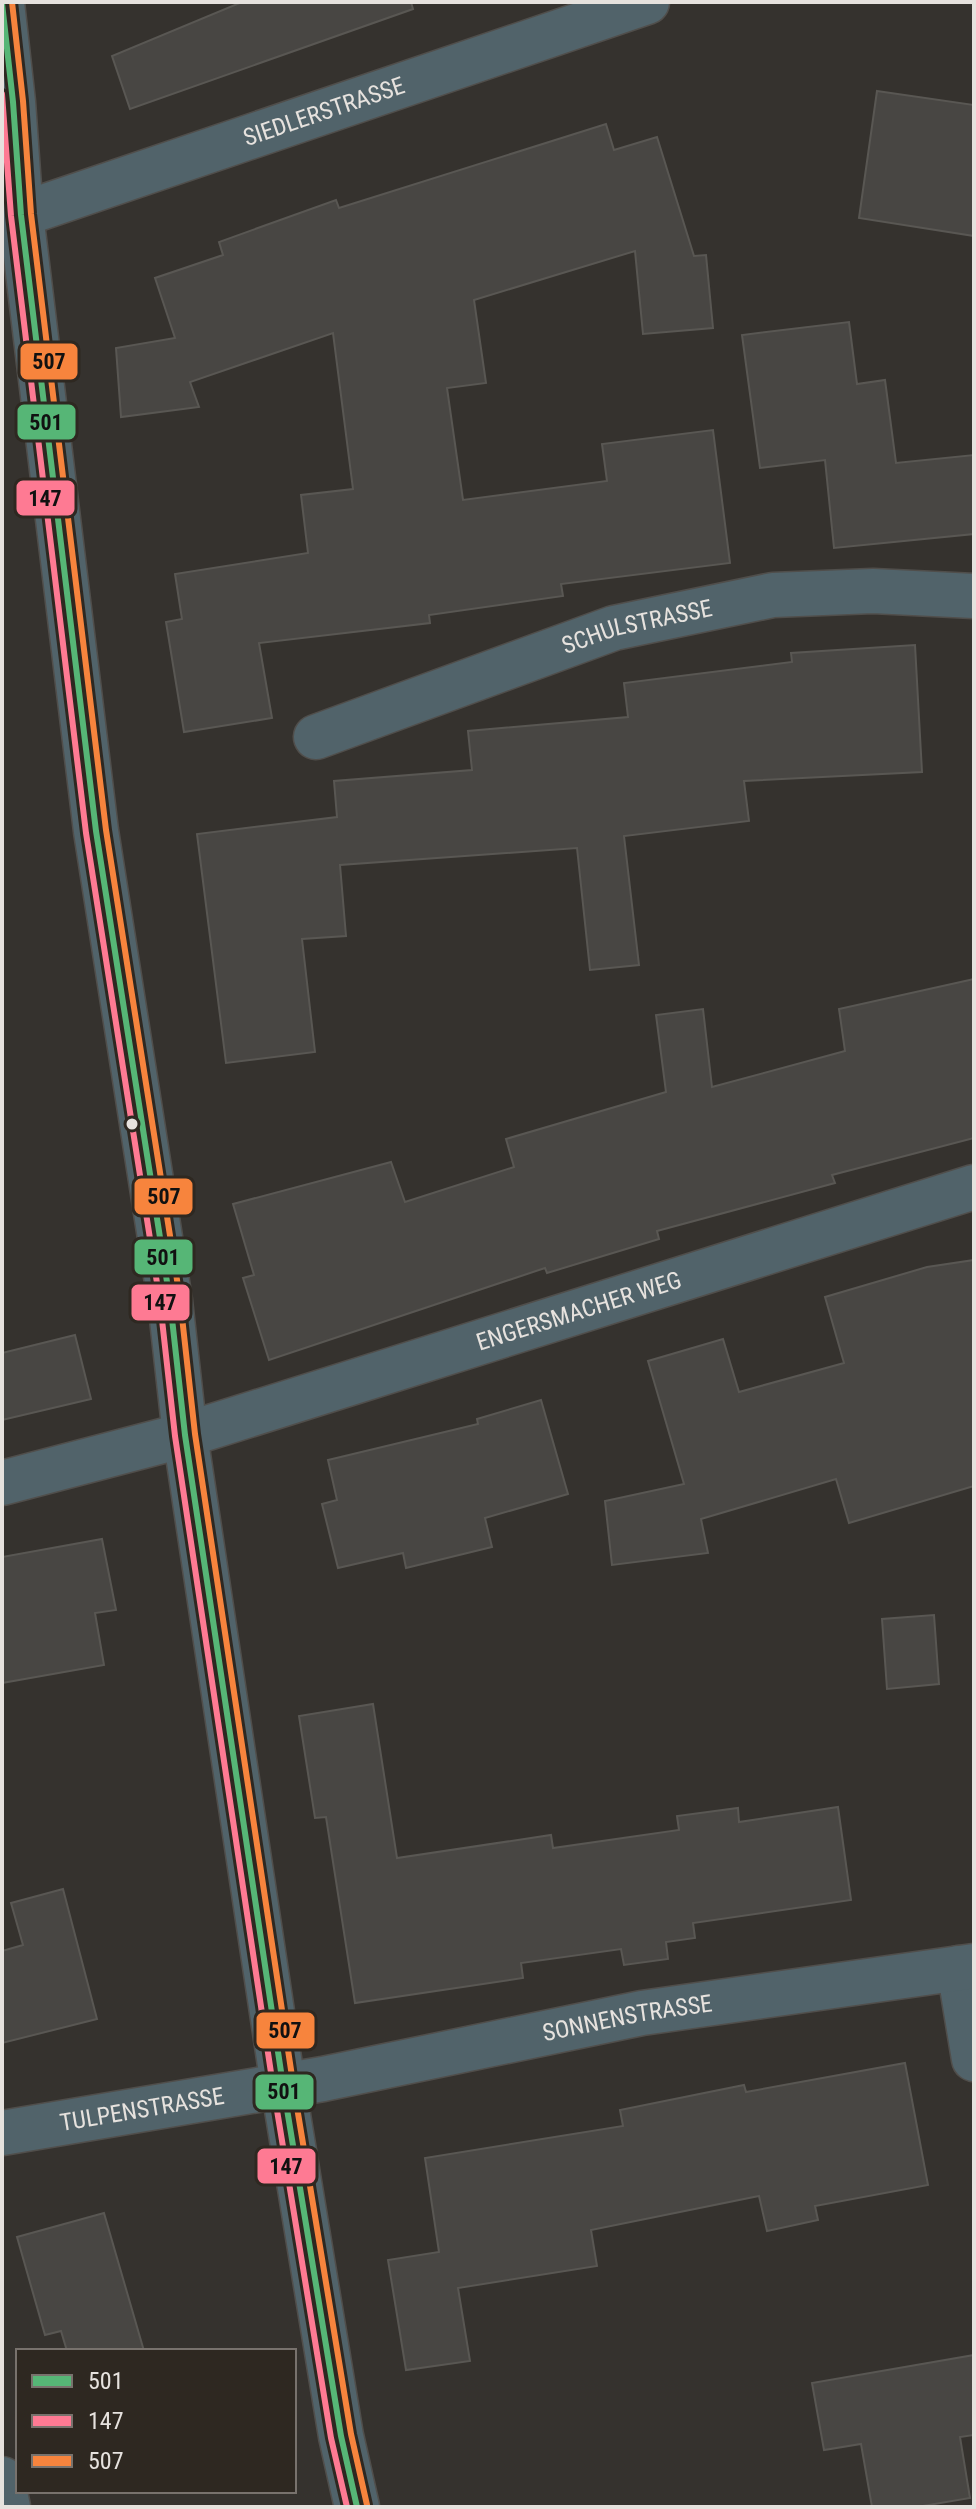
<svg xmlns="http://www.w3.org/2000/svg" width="976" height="2509" viewBox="0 0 976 2509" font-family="'Roboto Condensed',sans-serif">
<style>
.building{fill:#484643;stroke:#595753;stroke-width:2}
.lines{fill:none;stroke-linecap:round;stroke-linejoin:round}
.minor-casing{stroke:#504e4b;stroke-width:47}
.minor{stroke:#51636a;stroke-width:44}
.bus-1-casing{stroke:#2e2821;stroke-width:12}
.bus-2-casing{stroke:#2e2821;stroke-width:12}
.bus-3-casing{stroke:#2e2821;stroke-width:12}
.bus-1{stroke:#56b676;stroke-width:6}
.bus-2{stroke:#fe7a93;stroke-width:6}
.bus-3{stroke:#f7843d;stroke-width:6}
.bus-dot{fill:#e6e2de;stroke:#2e2821;stroke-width:3}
.labels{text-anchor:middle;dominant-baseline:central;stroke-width:6;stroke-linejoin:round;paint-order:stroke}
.street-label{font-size:24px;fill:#e6e2de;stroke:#2e2821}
.line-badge{stroke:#2e2821;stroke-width:3}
.pale-badge-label{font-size:22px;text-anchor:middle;font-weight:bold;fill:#111}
</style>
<rect width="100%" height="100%" fill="#35322e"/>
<!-- building -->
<g class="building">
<path d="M 242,2 L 411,2 L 413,9 L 130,109 L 112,56 Z"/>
<path d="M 877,91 L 974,105 L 974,236 L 859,218 Z"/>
<path d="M 606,124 L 614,150 L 657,137 L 694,256 L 706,255 L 713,328 L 643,334 L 635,251 L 474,300 L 486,383 L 447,388 L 463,500 L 607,481 L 602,444 L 713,430 L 730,563 L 561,584 L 563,596 L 429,615 L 430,623 L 259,643 L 272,718 L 184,732 L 166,622 L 182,619 L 175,574 L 308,553 L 301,495 L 353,489 L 333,333 L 190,382 L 199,407 L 121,417 L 116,348 L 175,338 L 155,278 L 223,255 L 219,242 L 336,200 L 339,208 Z"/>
<path d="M 849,322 L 857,384 L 885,380 L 896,463 L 974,455 L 974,534 L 834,548 L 825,460 L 760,468 L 742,335 Z"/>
<path d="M 915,645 L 922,772 L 744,781 L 749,821 L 624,836 L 639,965 L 590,970 L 577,848 L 340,865 L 346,936 L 302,939 L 315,1052 L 226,1063 L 197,834 L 337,817 L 334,781 L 472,770 L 468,731 L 628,717 L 624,683 L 792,662 L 791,653 Z"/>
<path d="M 974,979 L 974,1138 L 832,1175 L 835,1183 L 657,1231 L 659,1239 L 547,1273 L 545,1268 L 269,1360 L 243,1278 L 254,1275 L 233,1204 L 391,1162 L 405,1202 L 514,1167 L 506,1139 L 666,1092 L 656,1015 L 703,1009 L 712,1087 L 845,1051 L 839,1009 Z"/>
<path d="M 974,1260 L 974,1486 L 849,1523 L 836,1479 L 701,1519 L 708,1553 L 612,1565 L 605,1501 L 684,1484 L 648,1361 L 723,1339 L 739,1392 L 844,1363 L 825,1297 L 927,1267 Z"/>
<path d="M 75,1335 L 91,1399 L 2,1420 L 2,1353 Z"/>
<path d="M 541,1400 L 568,1494 L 485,1518 L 492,1547 L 406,1568 L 403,1553 L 338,1568 L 322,1504 L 337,1500 L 328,1460 L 478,1424 L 477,1419 Z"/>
<path d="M 102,1539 L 116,1610 L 95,1613 L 104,1665 L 2,1683 L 2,1557 Z"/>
<path d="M 934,1615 L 939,1684 L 887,1689 L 882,1619 Z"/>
<path d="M 373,1704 L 397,1858 L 551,1835 L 553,1848 L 679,1830 L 677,1816 L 738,1808 L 739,1822 L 838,1807 L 851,1900 L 693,1923 L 695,1938 L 666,1942 L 668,1959 L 624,1965 L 621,1949 L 521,1963 L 523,1978 L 355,2003 L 326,1817 L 315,1818 L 299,1716 Z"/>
<path d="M 63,1889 L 97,2019 L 2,2043 L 2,1951 L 23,1945 L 11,1903 Z"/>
<path d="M 905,2063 L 928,2185 L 815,2206 L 818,2220 L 767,2231 L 759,2196 L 591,2230 L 597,2266 L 458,2288 L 470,2361 L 406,2370 L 388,2260 L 439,2252 L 425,2158 L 623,2126 L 620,2110 L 744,2085 L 746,2092 Z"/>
<path d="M 104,2213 L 144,2351 L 67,2351 L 61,2331 L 45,2335 L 17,2237 Z"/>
<path d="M 974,2355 L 974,2435 L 960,2437 L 970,2498 L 917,2507 L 872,2507 L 861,2444 L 824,2450 L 812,2383 Z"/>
</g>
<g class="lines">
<!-- minor casing -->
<g class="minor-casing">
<g id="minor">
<path d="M 2,3 L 13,102 L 21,215 L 96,831 L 170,1301 L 185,1435 L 283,2085 L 341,2436 L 357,2507"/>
<path id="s1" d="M 2,221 L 647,2"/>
<path id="s2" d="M 316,737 L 614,628 L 773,595 L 873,591 L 974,596"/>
<path id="s3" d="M 2,1483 L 185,1435 L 974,1187"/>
<path d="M 959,1968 L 974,2059"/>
<path id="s4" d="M 2,2133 L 323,2079 L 642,2013 L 974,1966"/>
<path d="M 2,2479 L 8,2507"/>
</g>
</g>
<!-- minor -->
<use href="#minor" class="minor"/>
<!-- bus-1 casing -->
<g class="bus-1-casing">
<path id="bus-1" d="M 2,3 L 13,102 L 21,215 L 96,831 L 170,1301 L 185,1435 L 283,2085 L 341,2436 L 357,2507"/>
</g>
<!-- bus-2 casing -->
<g class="bus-2-casing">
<path id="bus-2" d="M 2,94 L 11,216 L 86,833 L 160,1302 L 175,1436 L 273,2086 L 331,2438 L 347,2507"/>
</g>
<!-- bus-3 casing -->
<g class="bus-3-casing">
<path id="bus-3" d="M 12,2 L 23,101 L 31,214 L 106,830 L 180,1299 L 195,1434 L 293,2083 L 351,2434 L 367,2505"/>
</g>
<!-- bus-1 -->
<use href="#bus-1" class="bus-1"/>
<!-- bus-2 -->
<use href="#bus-2" class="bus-2"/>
<!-- bus-3 -->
<use href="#bus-3" class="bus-3"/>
</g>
<!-- markers -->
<circle class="bus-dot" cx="132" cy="1124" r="7"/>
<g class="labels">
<!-- street labels -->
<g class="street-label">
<text stroke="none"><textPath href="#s1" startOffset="340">SIEDLERSTRASSE</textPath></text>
<text stroke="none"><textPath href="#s2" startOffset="340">SCHULSTRASSE</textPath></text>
<text stroke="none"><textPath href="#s3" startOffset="602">ENGERSMACHER WEG</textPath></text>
<text stroke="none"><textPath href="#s4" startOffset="636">SONNENSTRASSE</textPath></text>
<text stroke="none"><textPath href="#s4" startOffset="142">TULPENSTRASSE</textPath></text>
</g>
</g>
<g class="line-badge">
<rect x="19" y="342" width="60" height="39" rx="8" fill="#f7843d"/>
<rect x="16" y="403" width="61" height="38" rx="8" fill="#56b676"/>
<rect x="15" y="479" width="61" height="38" rx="8" fill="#fe7a93"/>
<rect x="133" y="1177" width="61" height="39" rx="8" fill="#f7843d"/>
<rect x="133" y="1238" width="61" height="38" rx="8" fill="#56b676"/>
<rect x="130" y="1283" width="61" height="39" rx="8" fill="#fe7a93"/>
<rect x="255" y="2011" width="61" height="39" rx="8" fill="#f7843d"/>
<rect x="254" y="2073" width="61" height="38" rx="8" fill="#56b676"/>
<rect x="256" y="2147" width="61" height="38" rx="8" fill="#fe7a93"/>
</g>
<g class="pale-badge-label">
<text x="49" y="369">507</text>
<text x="46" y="430">501</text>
<text x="45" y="506">147</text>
<text x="164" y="1204">507</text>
<text x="163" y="1265">501</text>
<text x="160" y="1310">147</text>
<text x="285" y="2038">507</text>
<text x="284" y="2099">501</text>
<text x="286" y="2174">147</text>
</g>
<!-- border -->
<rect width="976" height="2509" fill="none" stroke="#e6e2de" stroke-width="8"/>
<!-- legend -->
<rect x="16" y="2349" width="280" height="144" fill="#2e2821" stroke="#78726d" stroke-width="2"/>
<rect x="32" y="2375" width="40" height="12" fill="#56b676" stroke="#78726d" stroke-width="2"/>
<text x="88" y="2389" font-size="24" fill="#e6e2de">501</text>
<rect x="32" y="2415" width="40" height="12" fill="#fe7a93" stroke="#78726d" stroke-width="2"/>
<text x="88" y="2429" font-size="24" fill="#e6e2de">147</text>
<rect x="32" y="2455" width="40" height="12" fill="#f7843d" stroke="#78726d" stroke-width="2"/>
<text x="88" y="2469" font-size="24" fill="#e6e2de">507</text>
</svg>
